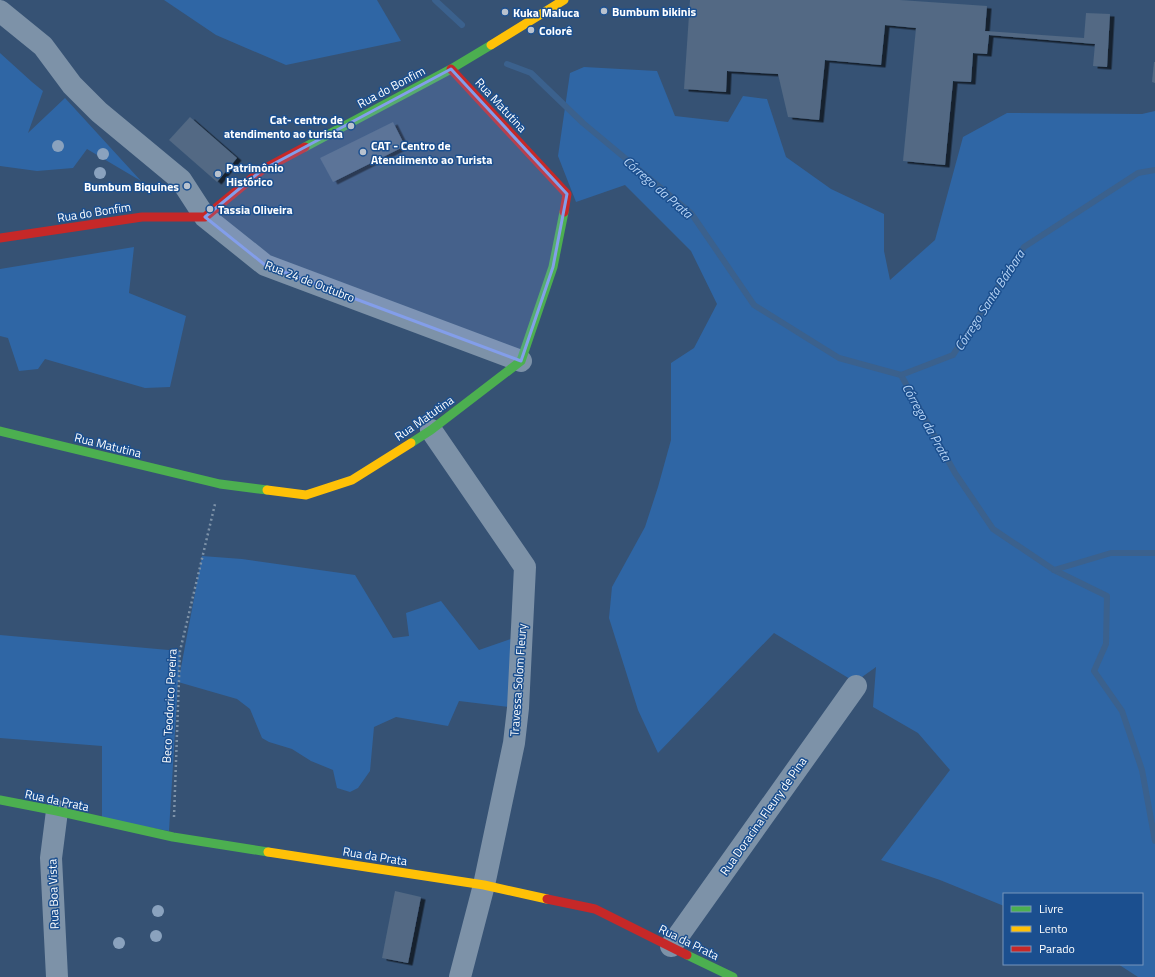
<svg xmlns="http://www.w3.org/2000/svg" width="1155" height="977" viewBox="0 0 1155 977" font-family="'Titillium Web',sans-serif">
<style>
.green{fill:#2f66a5}
.lines{fill:none;stroke-linecap:round;stroke-linejoin:round}
.stream{stroke:#3b618d;stroke-width:6}
.building{fill:#526984;filter:url(#shadow)}
.path{stroke:#7d92a8;stroke-width:2.5;stroke-dasharray:2 3;stroke-linecap:butt}
.street{stroke:#7d92a8;stroke-width:22}
.fast{stroke:#4caf50;stroke-width:9}
.slow{stroke:#ffc107;stroke-width:9}
.jam{stroke:#c62828;stroke-width:9}
.tree{fill:#8aa2be}
.marked{fill:#839eea;fill-opacity:0.2;stroke:#839eea;stroke-width:3;stroke-linejoin:round}
.poi-dot{fill:#b9c2ce;stroke:#1b4f8f;stroke-width:1.5}
.labels{text-anchor:middle;dominant-baseline:central;stroke-width:3;stroke-linejoin:round;paint-order:stroke}
.poi-label{font-size:12px;font-weight:bold;fill:#fff;stroke:#1b4f8f;text-anchor:start}
.street-label{font-size:12px;fill:#fff;stroke:#1b4f8f}
.water-label{font-size:13px;font-style:italic;fill:#b5d3f5;stroke:#1b4f8f}
</style>
<defs>
<filter id="shadow"><feDropShadow dx="4.5" dy="2.5" stdDeviation="0" flood-color="#0009"/></filter>
</defs>
<rect width="100%" height="100%" fill="#365274"/>
<!-- green -->
<g class="green">
<path d="M 164,0 L 377,0 L 401,41 L 286,65 L 216,35 Z"/>
<path d="M 0,53 L 32,82 L 43,91 L 28,133 L 65,98 L 141,181 L 87,149 L 73,168 L 37,171 L 0,166 Z"/>
<path d="M 584,67 L 657,71 L 675,116 L 728,122 L 743,96 L 767,99 L 786,157 L 831,189 L 884,214 L 884,251 L 890,280 L 935,240 L 963,137 L 1007,113 L 1142,114 L 1155,111 L 1155,977 L 1138,977 L 1118,964 L 1142,964 L 1142,894 L 1004,894 L 1004,906 L 940,880 L 881,860 L 950,770 L 918,733 L 873,707 L 876,667 L 855,682 L 774,633 L 658,753 L 638,710 L 609,618 L 612,587 L 645,527 L 658,487 L 671,440 L 671,363 L 694,348 L 717,304 L 691,251 L 625,185 L 576,202 L 558,156 L 570,73 Z"/>
<path d="M 134,247 L 129,293 L 186,316 L 170,387 L 145,388 L 45,359 L 38,369 L 19,371 L 8,338 L 0,336 L 0,269 Z"/>
<path d="M 202,556 L 242,559 L 355,575 L 393,638 L 409,636 L 406,613 L 441,601 L 479,650 L 511,639 L 509,707 L 459,701 L 448,726 L 396,717 L 374,727 L 370,771 L 358,788 L 350,792 L 337,788 L 333,770 L 311,761 L 292,749 L 269,742 L 262,738 L 250,709 L 237,699 L 178,682 L 169,831 L 102,819 L 102,746 L 0,738 L 0,635 L 180,651 L 179,678 Z"/>
</g>
<g class="lines">
<!-- stream -->
<g class="stream">
<path d="M 435,0 L 462,25"/>
<path d="M 507,64 L 531,73 L 583,123 L 691,213 L 754,305 L 839,358 L 901,375 L 955,473 L 993,529 L 1054,570 L 1107,596 L 1106,644 L 1094,671 L 1122,711 L 1142,770 L 1155,841"/>
<path d="M 901,375 L 953,355 L 1024,247 L 1138,173 L 1155,170"/>
<path d="M 1054,570 L 1111,553 L 1155,553"/>
</g>
</g>
<!-- building -->
<g class="building">
<path d="M 690,0 L 900,0 L 987,6 L 985,31 L 1084,38 L 1086,13 L 1110,14 L 1107,67 L 1093,66 L 1095,44 L 989,35 L 987,54 L 973,53 L 971,82 L 953,81 L 945,165 L 903,161 L 916,28 L 885,25 L 881,65 L 825,60 L 819,120 L 788,117 L 778,74 L 727,71 L 726,92 L 684,89 Z"/>
<path d="M 1154,62 L 1155,62 L 1155,83 L 1152,82 Z"/>
<path d="M 190,117 L 237,158 L 217,182 L 169,140 Z"/>
<path d="M 393,122 L 405,146 L 333,182 L 320,158 Z"/>
<path d="M 395,891 L 421,897 L 408,963 L 382,958 Z"/>
</g>
<g class="lines">
<!-- path -->
<path class="path" d="M 174,817 L 180,651 L 215,504"/>
<!-- street -->
<g class="street">
<path d="M 0,11 L 43,46 L 72,85 L 99,112 L 181,180 L 205,217 L 265,265 L 521,361"/>
<path d="M 431,430 L 525,567 L 518,708 L 514,743 L 484,885 L 460,977"/>
<path d="M 57,811 L 51,858 L 57,977"/>
<path d="M 671,946 L 856,686"/>
</g>
<!-- fast -->
<g class="fast">
<path d="M 305,147 L 451,69 L 491,45"/>
<path d="M 0,431 L 220,484 L 267,490"/>
<path d="M 411,443 L 431,430 L 521,361 L 553,267 L 564,212"/>
<path d="M 0,800 L 57,811 L 173,837 L 268,852"/>
<path d="M 687,955 L 733,977"/>
</g>
<!-- slow -->
<g class="slow">
<path d="M 491,45 L 564,0"/>
<path d="M 267,490 L 306,495 L 352,480 L 411,443"/>
<path d="M 268,852 L 484,885 L 547,899"/>
</g>
<!-- jam -->
<g class="jam">
<path d="M 451,69 L 567,194 L 564,212"/>
<path d="M 0,238 L 142,217 L 205,217 L 262,170 L 305,147"/>
<path d="M 547,899 L 595,909 L 687,955"/>
</g>
</g>
<!-- trees -->
<g class="tree">
<circle cx="58" cy="146" r="6"/>
<circle cx="103" cy="154" r="6"/>
<circle cx="100" cy="173" r="6"/>
<circle cx="158" cy="911" r="6"/>
<circle cx="156" cy="936" r="6"/>
<circle cx="119" cy="943" r="6"/>
</g>
<!-- marked area -->
<path class="marked" d="M 451,69 L 567,194 L 553,267 L 521,361 L 265,265 L 205,217 L 262,170 Z"/>
<!-- markers -->
<g class="poi-dot">
<circle cx="604" cy="11" r="4"/>
<circle cx="505" cy="12" r="4"/>
<circle cx="531" cy="30" r="4"/>
<circle cx="351" cy="126" r="4"/>
<circle cx="363" cy="152" r="4"/>
<circle cx="218" cy="174" r="4"/>
<circle cx="187" cy="186" r="4"/>
<circle cx="210" cy="209" r="4"/>
</g>
<g class="labels">
<!-- poi labels -->
<g class="poi-label">
<text x="612" y="11">Bumbum bikinis</text>
<text x="513" y="12">Kuka Maluca</text>
<text x="539" y="30">Colorê</text>
<text x="343" y="119" text-anchor="end">Cat- centro de<tspan x="343" dy="14">atendimento ao turista</tspan></text>
<text x="371" y="145">CAT - Centro de<tspan x="371" dy="14">Atendimento ao Turista</tspan></text>
<text x="226" y="167">Patrimônio<tspan x="226" dy="14">Histórico</tspan></text>
<text x="179" y="186" text-anchor="end">Bumbum Biquines</text>
<text x="218" y="209">Tassia Oliveira</text>
</g>
<!-- street labels -->
<g class="street-label">
<text transform="translate(391 87) rotate(-28)">Rua do Bonfim</text>
<text transform="translate(501 105) rotate(47)">Rua Matutina</text>
<text transform="translate(94 212) rotate(-9)">Rua do Bonfim</text>
<text transform="translate(310 281) rotate(21)">Rua 24 de Outubro</text>
<text transform="translate(424 418) rotate(-35)">Rua Matutina</text>
<text transform="translate(108 445) rotate(14)">Rua Matutina</text>
<text transform="translate(518 680) rotate(-86)">Travessa Solom Fleury</text>
<text transform="translate(169 706) rotate(-87)">Beco Teodorico Pereira</text>
<text transform="translate(57 800) rotate(12)">Rua da Prata</text>
<text transform="translate(763 816) rotate(-55)">Rua Doracina Fleury de Pina</text>
<text transform="translate(375 856) rotate(9)">Rua da Prata</text>
<text transform="translate(53 894) rotate(-92)">Rua Boa Vista</text>
<text transform="translate(689 942) rotate(26)">Rua da Prata</text>
</g>
<!-- water labels -->
<g class="water-label">
<text transform="translate(658 187) rotate(41)">Córrego da Prata</text>
<text transform="translate(989 300) rotate(-57)">Córrego Santa Bárbara</text>
<text transform="translate(927 422) rotate(61)">Córrego da Prata</text>
</g>
</g>
<!-- legend -->
<rect x="1003" y="893" width="140" height="72" fill="#1b4f8f" stroke="#7695bc"/>
<rect x="1011" y="906" width="20" height="6" fill="#4caf50" stroke="#7695bc"/>
<text x="1039" y="913" font-size="12" fill="#ffffff">Livre</text>
<rect x="1011" y="926" width="20" height="6" fill="#ffc107" stroke="#7695bc"/>
<text x="1039" y="933" font-size="12" fill="#ffffff">Lento</text>
<rect x="1011" y="946" width="20" height="6" fill="#c62828" stroke="#7695bc"/>
<text x="1039" y="953" font-size="12" fill="#ffffff">Parado</text>
</svg>
